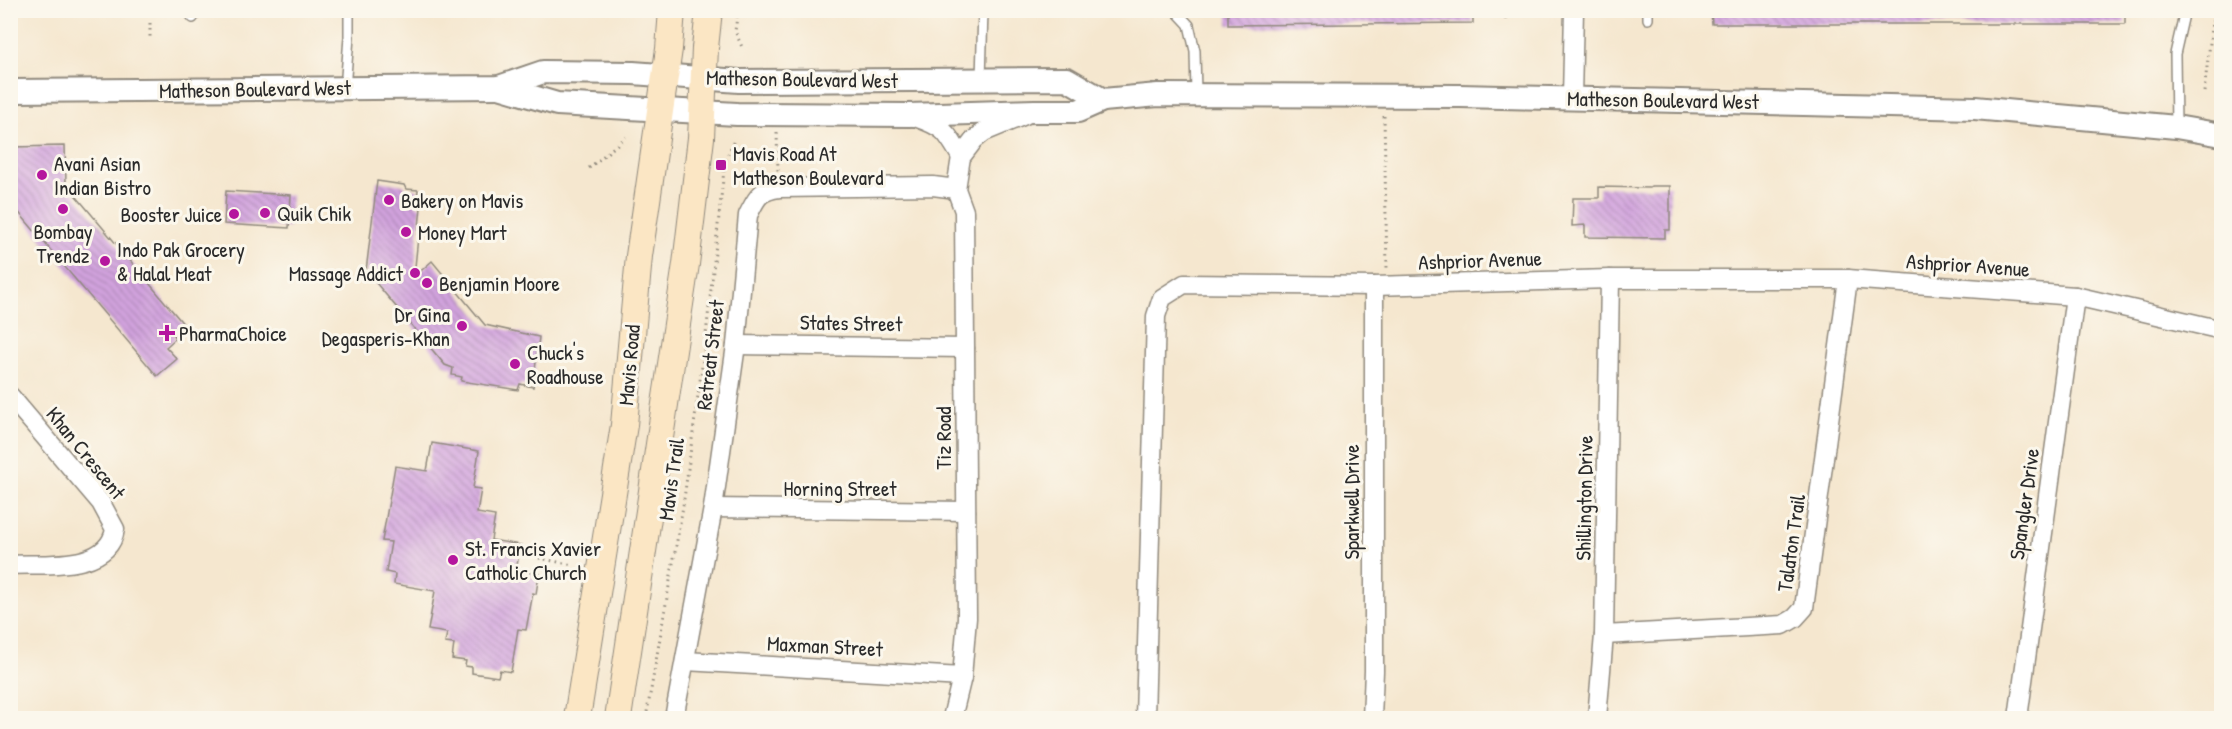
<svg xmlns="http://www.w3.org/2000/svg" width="2232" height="729" viewBox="0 0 2232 729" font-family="'Patrick Hand',sans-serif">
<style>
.building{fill:url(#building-back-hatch)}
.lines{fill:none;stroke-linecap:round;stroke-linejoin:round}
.service-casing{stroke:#90897d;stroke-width:12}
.minor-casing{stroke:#90897d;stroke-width:21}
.tertiary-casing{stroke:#90897d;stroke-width:26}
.secondary-casing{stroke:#90897d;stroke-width:28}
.path{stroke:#90897d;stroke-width:3;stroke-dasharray:1.5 4.5;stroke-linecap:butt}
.service{stroke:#fff;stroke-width:9}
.minor{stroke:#fff;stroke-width:18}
.tertiary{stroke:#fff;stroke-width:22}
.secondary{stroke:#fbe6c4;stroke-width:26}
.poi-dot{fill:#b5179e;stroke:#fbf7ec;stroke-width:2}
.labels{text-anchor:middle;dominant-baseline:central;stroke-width:6;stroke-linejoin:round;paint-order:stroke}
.street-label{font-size:21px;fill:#2b2b2b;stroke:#fbf7ec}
.poi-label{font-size:21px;fill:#2b2b2b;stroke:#fbf7ec;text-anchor:start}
</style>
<defs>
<pattern id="building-back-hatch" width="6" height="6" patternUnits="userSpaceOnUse" patternTransform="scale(1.5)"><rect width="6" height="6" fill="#d2a3de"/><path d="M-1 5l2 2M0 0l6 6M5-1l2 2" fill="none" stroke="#ab85b4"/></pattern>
</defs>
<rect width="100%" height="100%" fill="#fbf7ec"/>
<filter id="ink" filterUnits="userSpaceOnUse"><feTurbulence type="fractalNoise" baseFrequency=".0167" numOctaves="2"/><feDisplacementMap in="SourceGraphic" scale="12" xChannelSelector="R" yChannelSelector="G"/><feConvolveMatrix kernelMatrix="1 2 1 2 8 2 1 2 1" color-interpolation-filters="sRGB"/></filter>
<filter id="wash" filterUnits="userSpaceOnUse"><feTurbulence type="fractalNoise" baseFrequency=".008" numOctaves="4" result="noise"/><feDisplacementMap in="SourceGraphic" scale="24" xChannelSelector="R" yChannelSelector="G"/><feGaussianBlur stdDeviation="1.35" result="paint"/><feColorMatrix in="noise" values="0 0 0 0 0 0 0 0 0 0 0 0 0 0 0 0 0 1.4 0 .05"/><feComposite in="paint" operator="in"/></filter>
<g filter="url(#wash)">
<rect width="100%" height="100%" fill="#f5e7cf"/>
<g id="blocks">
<!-- building -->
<g class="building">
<path d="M 1228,10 L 1473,10 L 1473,23 L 1228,25 Z"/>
<path d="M 1711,10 L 2125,10 L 2125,24 L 1712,24 Z"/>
<path d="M 65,146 L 66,184 L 185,326 L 174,335 L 176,338 L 166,347 L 177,359 L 157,376 L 10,202 L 10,147 Z"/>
<path d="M 377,181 L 404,185 L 406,189 L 418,190 L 416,205 L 421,207 L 414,277 L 432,261 L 485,325 L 539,337 L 533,387 L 520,384 L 518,390 L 461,381 L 462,377 L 452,375 L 453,368 L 445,365 L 366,271 Z"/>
<path d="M 1651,186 L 1670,186 L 1670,230 L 1665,230 L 1665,238 L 1585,237 L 1585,225 L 1572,226 L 1573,198 L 1599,198 L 1599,187 L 1650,188 Z"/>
<path d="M 226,191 L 291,195 L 289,228 L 224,224 Z"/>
<path d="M 432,443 L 479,451 L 473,488 L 481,489 L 477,513 L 495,516 L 491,540 L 521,545 L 516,570 L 539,574 L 536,594 L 533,593 L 526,630 L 518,629 L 511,672 L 500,670 L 498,677 L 472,673 L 472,667 L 465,666 L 466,661 L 452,659 L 454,644 L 445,643 L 447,633 L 428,630 L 435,591 L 394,584 L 395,574 L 386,572 L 391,542 L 382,541 L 395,466 L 427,471 Z"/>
</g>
</g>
</g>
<g filter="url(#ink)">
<use href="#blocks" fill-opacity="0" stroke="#90897d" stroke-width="1.5"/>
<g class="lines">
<!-- service casing -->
<g class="service-casing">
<g id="service">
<path d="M 187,10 L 193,18"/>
<path d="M 1175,10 L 1189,25 L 1195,51 L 1196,94"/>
<path d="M 1648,10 L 1648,19"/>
<path d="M 1505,13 L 1505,10"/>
<path d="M 981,79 L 983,10"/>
<path d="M 345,89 L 349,37 L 349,10"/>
<path d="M 2176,127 L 2175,54 L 2185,10"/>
</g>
</g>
<!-- minor casing -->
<g class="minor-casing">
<g id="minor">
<path d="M 1572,97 L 1574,10"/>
<path d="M 915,117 C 944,127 946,131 961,157"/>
<path d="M 736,345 L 965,348"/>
<path d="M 10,396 L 101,503 L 115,529 C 109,572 43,563 10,565"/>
<path d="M 713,508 L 966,511"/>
<path d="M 1604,635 L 1783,625 L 1795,618 L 1804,608 L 1848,279"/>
<path d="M 685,661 L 962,677"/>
<path d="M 674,718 L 713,508 L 736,345 L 748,215 C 757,198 758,191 779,188 L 933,186 L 956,189"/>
<path d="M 952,718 L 962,677 L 967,618 L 964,211 L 956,189 L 961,157 L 974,140 L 984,132 L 1025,115"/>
<path d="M 1145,718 L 1156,316 L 1162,298 L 1184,284 L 1374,286 L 1610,279 L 1848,279 L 2075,296 L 2222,330"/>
<path d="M 1372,718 L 1374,671 L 1374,286"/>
<path d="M 1597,718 L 1604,635 L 1610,279"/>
<path d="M 2018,718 L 2075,296"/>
</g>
</g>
<!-- tertiary casing -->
<g class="tertiary-casing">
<g id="tertiary">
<path d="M 499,87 L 557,104 L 737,114 L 909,115 L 1035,111 L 1078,111 L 1103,100 L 1158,95 L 1460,96 L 1975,108 L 2176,127 L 2222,135"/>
<path d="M 10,91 L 499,87 L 543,72 L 633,73 L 739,81 L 1067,79 L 1103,100"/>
</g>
</g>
<!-- secondary casing -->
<g class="secondary-casing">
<g id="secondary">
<path d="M 577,718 L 624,425 L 639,256 L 669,49 L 672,10"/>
<path d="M 618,718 L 686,264 L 701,138 L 705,48 L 709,10"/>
</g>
</g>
<!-- path -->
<g class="path">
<path d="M 738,10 L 735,31 L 742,47"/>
<path d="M 150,23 L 150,39"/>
<path d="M 2204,92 L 2214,10"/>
<path d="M 1384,116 L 1387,269"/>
<path d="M 777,133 L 778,172"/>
<path d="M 589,168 L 626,137"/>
<path d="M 705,344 L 719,344"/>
<path d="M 539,558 L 573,565"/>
<path d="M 646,718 L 683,506 L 705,344 L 725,161 L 735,138"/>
</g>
<!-- service -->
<use href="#service" class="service"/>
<!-- minor -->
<use href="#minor" class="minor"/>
<!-- tertiary -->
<use href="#tertiary" class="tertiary"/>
<!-- secondary -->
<use href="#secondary" class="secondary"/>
</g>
</g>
<!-- markers -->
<g class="poi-dot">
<rect x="715" y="159" width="12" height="12" rx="3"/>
<circle cx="42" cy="175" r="6"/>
<circle cx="389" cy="200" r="6"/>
<circle cx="63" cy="209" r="6"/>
<circle cx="265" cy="213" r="6"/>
<circle cx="234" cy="214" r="6"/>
<circle cx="406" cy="232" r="6"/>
<circle cx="105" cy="261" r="6"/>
<circle cx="415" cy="273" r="6"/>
<circle cx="427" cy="283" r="6"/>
<circle cx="462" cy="326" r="6"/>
<path d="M164 324h6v6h6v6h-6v6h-6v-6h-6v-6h6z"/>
<circle cx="515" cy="364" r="6"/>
<circle cx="453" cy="560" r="6"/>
</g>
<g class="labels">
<!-- street labels -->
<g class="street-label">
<text transform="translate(802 79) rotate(1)">Matheson Boulevard West</text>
<text transform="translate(255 89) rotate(-1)">Matheson Boulevard West</text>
<text transform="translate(1663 100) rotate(1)">Matheson Boulevard West</text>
<text transform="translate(1480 260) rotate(-2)">Ashprior Avenue</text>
<text transform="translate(1968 265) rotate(4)">Ashprior Avenue</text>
<text transform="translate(851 323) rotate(1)">States Street</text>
<text transform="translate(710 355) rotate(-83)">Retreat Street</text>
<text transform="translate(629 365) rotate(-85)">Mavis Road</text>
<text transform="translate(943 438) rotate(-90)">Tiz Road</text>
<text transform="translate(86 453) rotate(51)">Khan Crescent</text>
<text transform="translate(671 479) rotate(-82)">Mavis Trail</text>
<text x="840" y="488">Horning Street</text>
<text transform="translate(1584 498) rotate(-89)">Shillington Drive</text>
<text transform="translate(1351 502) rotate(-90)">Sparkwell Drive</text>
<text transform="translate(2024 504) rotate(-82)">Spangler Drive</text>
<text transform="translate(1791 543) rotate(-82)">Talaton Trail</text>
<text transform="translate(825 646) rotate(3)">Maxman Street</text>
</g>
<!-- poi labels -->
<g class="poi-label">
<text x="733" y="153">Mavis Road At<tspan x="733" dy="24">Matheson Boulevard</tspan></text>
<text x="54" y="163">Avani Asian<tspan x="54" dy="24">Indian Bistro</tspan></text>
<text x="401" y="200">Bakery on Mavis</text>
<text x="277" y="213">Quik Chik</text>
<text x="222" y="214" text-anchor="end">Booster Juice</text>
<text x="63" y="231" text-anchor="middle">Bombay<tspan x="63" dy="24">Trendz</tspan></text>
<text x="418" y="232">Money Mart</text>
<text x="117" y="249">Indo Pak Grocery<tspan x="117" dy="24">&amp; Halal Meat</tspan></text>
<text x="403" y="273" text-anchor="end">Massage Addict</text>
<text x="439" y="283">Benjamin Moore</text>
<text x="450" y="314" text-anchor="end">Dr Gina<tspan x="450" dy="24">Degasperis-Khan</tspan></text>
<text x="179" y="333">PharmaChoice</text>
<text x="527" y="352">Chuck's<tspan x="527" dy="24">Roadhouse</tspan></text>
<text x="465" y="548">St. Francis Xavier<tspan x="465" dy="24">Catholic Church</tspan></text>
</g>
</g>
<!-- margin -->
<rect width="2232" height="729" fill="none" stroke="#fbf7ec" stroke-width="36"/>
</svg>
